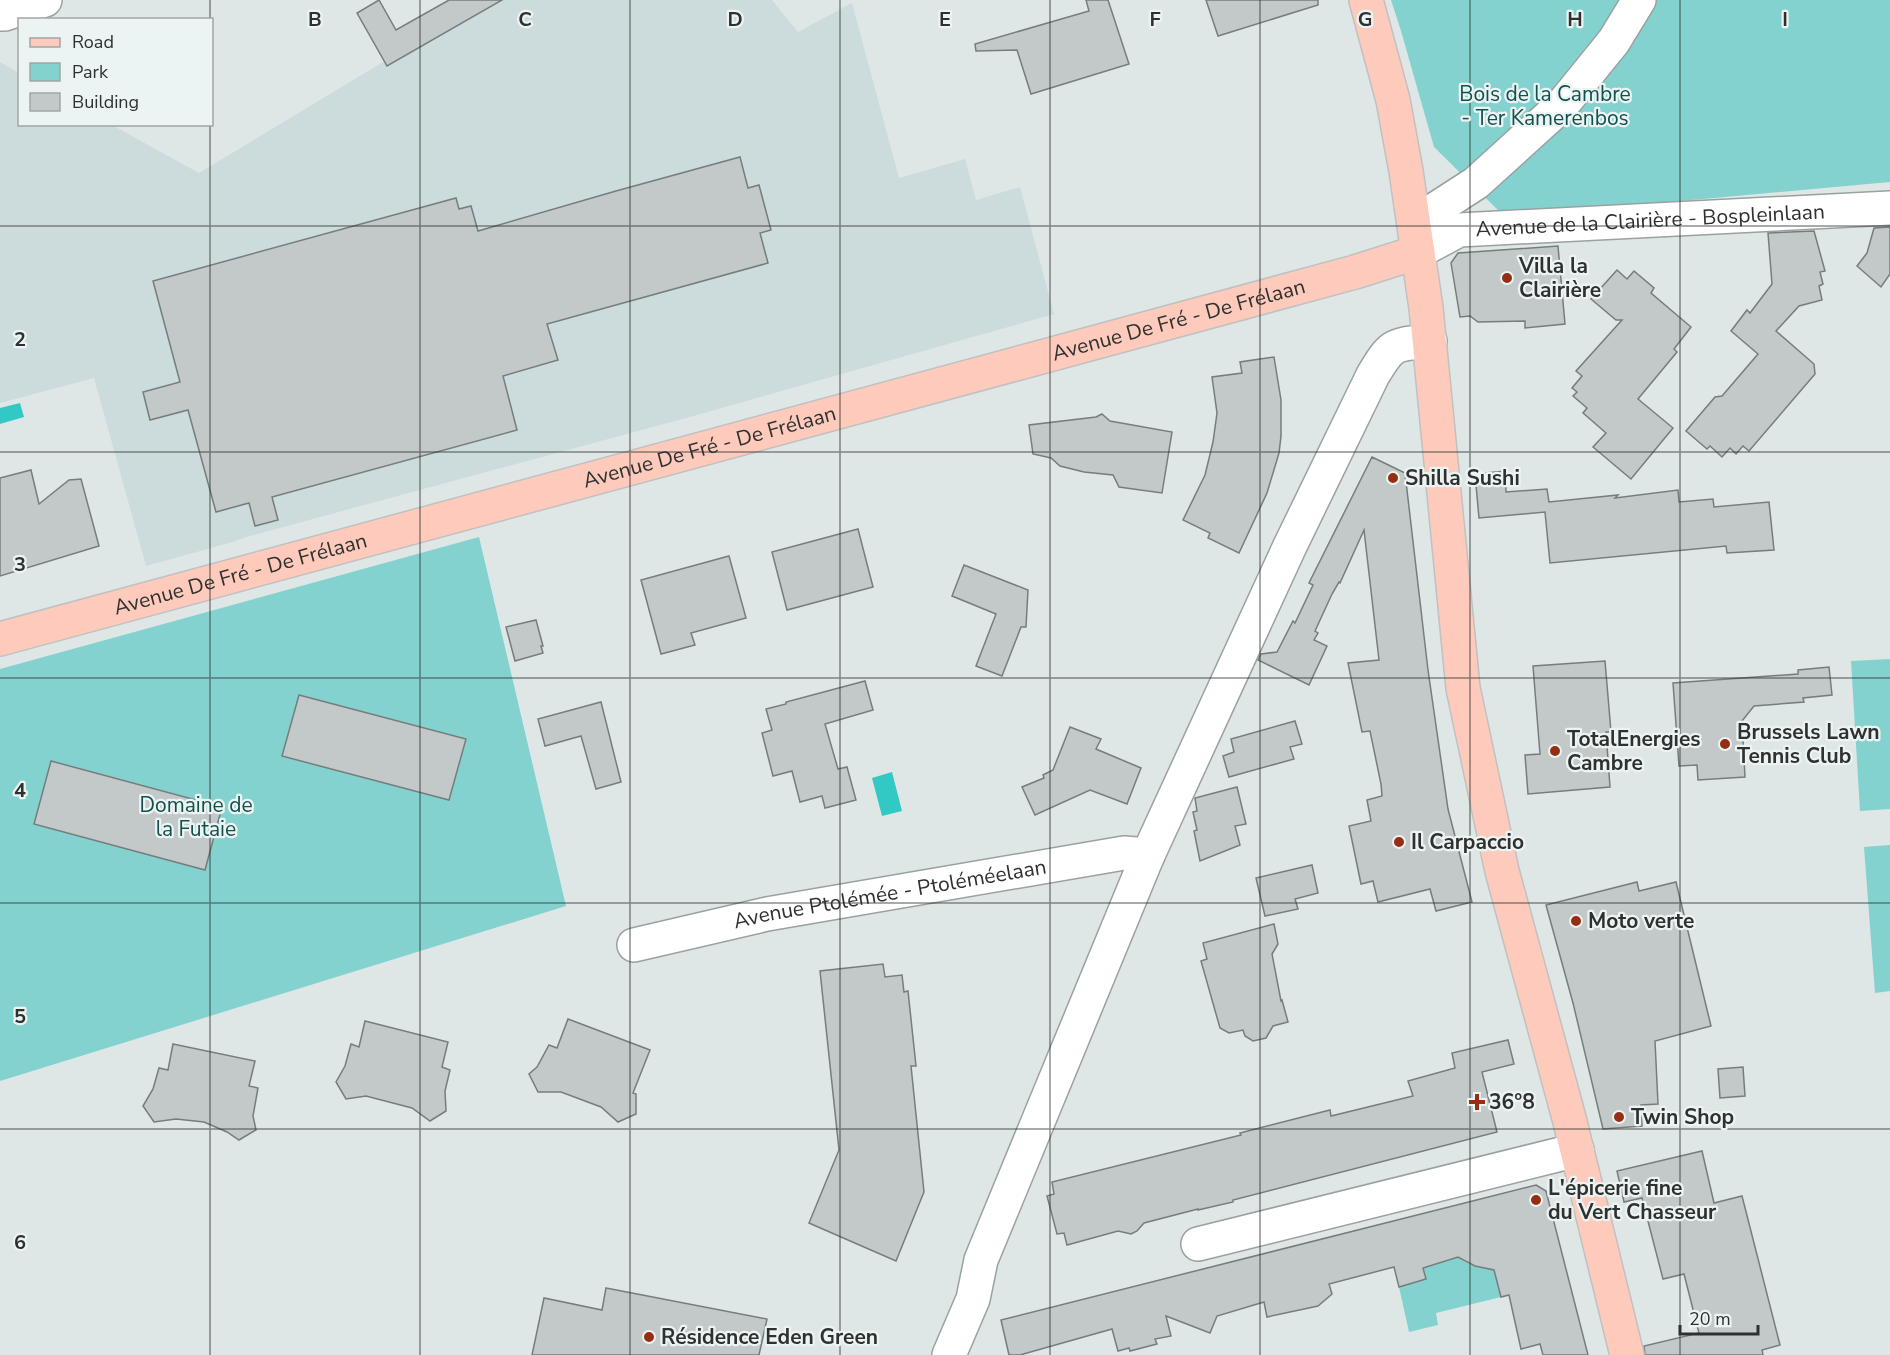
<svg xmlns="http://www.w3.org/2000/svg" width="1890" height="1355" viewBox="0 0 1890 1355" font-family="'Nunito Sans',sans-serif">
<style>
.built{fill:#ccdcdc}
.green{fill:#84d2cf}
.water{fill:#32c9c5}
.building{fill:#c2c9c8;stroke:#767d7d;stroke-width:1.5}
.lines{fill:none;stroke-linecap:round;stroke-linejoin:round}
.minor-casing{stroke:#9aa1a1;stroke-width:36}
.major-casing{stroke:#c0c1c1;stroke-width:36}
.minor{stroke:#fff;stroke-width:33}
.major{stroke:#fdcabc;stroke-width:33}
.grid{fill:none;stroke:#2e3130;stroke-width:1.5;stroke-opacity:0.55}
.poi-dot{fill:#962e14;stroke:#ecf4f3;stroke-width:2}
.labels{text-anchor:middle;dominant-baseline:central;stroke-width:4.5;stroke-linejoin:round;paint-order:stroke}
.park-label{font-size:21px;fill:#12504e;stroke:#ecf4f3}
.street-label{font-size:21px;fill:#2e3130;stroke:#ecf4f3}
.poi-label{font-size:21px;font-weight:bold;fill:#2e3130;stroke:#ecf4f3;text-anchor:start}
.grid-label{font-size:20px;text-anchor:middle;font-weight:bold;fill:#2e3130;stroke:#ecf4f3;stroke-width:4.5;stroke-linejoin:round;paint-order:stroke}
</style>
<rect width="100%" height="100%" fill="#dfe6e6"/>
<!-- built -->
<path class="built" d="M 486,0 L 772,0 L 798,32 L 852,3 L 899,178 L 965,159 L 976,200 L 1020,187 L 1054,314 L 697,415 L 250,536 L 229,543 L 146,566 L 94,378 L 0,403 L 0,62 L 19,73 L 20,124 L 112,125 L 199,173 Z"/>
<!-- green -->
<g class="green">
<path d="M 1391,0 L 1890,0 L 1890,182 L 1505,217 L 1434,147 L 1401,31 Z"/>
<path d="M 479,537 L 566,906 L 0,1081 L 0,669 Z"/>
<path d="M 1890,659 L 1890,809 L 1860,811 L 1851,661 Z"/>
<path d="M 1890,845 L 1890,991 L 1875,993 L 1864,847 Z"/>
<path d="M 1458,1257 C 1469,1265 1481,1270 1494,1267 L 1501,1297 L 1436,1313 L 1438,1325 L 1409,1332 L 1399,1287 L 1426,1279 L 1423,1266 Z"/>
</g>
<!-- water -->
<g class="water">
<path d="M 20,403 L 24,417 L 0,424 L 0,408 Z"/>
<path d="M 892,772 L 902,811 L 882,816 L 872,778 Z"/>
</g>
<!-- building -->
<g class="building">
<path d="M 379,0 L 396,30 L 449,0 L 502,0 L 387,66 L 357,13 Z"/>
<path d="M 1086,0 L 1108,0 L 1129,64 L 1031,94 L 1017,50 L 976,51 L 975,44 L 1089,11 Z"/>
<path d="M 1206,0 L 1318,0 L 1318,5 L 1218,36 Z"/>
<path d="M 740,157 L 748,188 L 759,185 L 771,230 L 760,233 L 768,263 L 547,324 L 558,360 L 503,376 L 517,430 L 272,497 L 278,520 L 255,526 L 249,503 L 216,512 L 188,410 L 150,420 L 143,392 L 180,382 L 153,281 L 456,198 L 459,209 L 471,206 L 478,231 L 616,191 Z"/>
<path d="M 1890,227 L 1890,274 L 1881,287 L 1857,266 L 1867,253 L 1874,228 Z"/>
<path d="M 1814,231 L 1825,271 L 1820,272 L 1823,284 L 1819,286 L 1822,300 L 1799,306 L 1776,331 L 1814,364 L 1815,374 L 1749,451 L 1743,446 L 1736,454 L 1730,448 L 1722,457 L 1710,446 L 1707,449 L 1686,431 L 1715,397 L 1722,396 L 1758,354 L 1731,331 L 1747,310 L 1750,313 L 1772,284 L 1768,233 Z"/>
<path d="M 1558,246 L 1565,324 L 1525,328 L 1525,321 L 1478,322 L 1470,316 L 1460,317 L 1451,263 L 1458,253 Z"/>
<path d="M 1617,270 L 1627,279 L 1634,271 L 1654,288 L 1651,293 L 1691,327 L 1674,349 L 1677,352 L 1638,399 L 1673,428 L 1631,479 L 1593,447 L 1606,433 L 1583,413 L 1587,408 L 1573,396 L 1577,392 L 1572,388 L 1582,376 L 1576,371 L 1622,320 L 1616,320 L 1591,299 Z"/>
<path d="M 1274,357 L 1281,400 L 1281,436 L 1279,453 L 1267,493 L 1239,553 L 1208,538 L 1210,533 L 1183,520 L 1205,475 L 1213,442 L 1217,413 L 1212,377 L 1242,373 L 1240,362 Z"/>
<path d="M 1102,414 L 1110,421 L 1172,432 L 1162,493 L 1119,487 L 1113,475 L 1084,472 L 1060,466 L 1051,458 L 1033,454 L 1029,425 L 1096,417 Z"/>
<path d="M 1372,457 L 1405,473 L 1428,670 L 1448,809 L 1472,902 L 1436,911 L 1430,889 L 1378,902 L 1373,881 L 1361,884 L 1349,826 L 1371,821 L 1367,800 L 1382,796 L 1381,784 L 1370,731 L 1362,732 L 1348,663 L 1379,660 L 1364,530 L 1340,583 L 1339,582 L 1332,594 L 1315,631 L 1318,633 L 1314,640 L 1327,646 L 1309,685 L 1258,660 L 1261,654 L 1277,652 L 1293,621 L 1295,623 L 1313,585 L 1309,583 Z"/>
<path d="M 31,470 L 39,504 L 69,480 L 81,479 L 99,546 L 0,576 L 0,478 Z"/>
<path d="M 1505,471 L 1506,492 L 1547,489 L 1549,502 L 1618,495 L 1615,498 L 1678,490 L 1679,502 L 1713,499 L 1714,507 L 1769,502 L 1774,550 L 1727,553 L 1726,546 L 1550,563 L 1545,512 L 1479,518 L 1475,474 Z"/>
<path d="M 858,529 L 873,587 L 787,610 L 772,552 Z"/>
<path d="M 729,556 L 746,618 L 691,633 L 695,645 L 661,654 L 641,580 Z"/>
<path d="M 964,565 L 1028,590 L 1026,627 L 1021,627 L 1002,676 L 976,666 L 996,614 L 952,596 Z"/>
<path d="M 536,620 L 543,646 L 541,646 L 543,653 L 515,661 L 506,627 Z"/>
<path d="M 1605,661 L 1611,732 L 1606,732 L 1610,787 L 1528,794 L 1525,755 L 1540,754 L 1533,666 Z"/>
<path d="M 1829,667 L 1832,695 L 1803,698 L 1804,702 L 1754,706 L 1742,721 L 1745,777 L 1698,780 L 1697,765 L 1679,766 L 1673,683 L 1798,674 L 1798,670 Z"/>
<path d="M 865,681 L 873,710 L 825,724 L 838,769 L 847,767 L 856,800 L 825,808 L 822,796 L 800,802 L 792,771 L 773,776 L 762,733 L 772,730 L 766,709 L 786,704 L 786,702 Z"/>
<path d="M 299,695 L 466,739 L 449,800 L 282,756 Z"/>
<path d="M 601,702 L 621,782 L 596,789 L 581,736 L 545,746 L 538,719 Z"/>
<path d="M 1295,721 L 1302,744 L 1290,747 L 1294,759 L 1229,777 L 1223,756 L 1234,752 L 1231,739 Z"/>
<path d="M 1070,727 L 1101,739 L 1096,749 L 1141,768 L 1127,804 L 1090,790 L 1035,815 L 1022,787 L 1044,778 L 1043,775 L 1053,770 Z"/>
<path d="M 51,761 L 222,807 L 205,870 L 34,824 Z"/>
<path d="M 1237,787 L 1246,824 L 1235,826 L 1240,845 L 1200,861 L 1194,831 L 1197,830 L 1193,812 L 1197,811 L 1195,798 Z"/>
<path d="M 1312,865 L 1318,893 L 1295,899 L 1298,909 L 1265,916 L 1256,878 Z"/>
<path d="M 1637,882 L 1639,891 L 1676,882 L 1711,1026 L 1655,1041 L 1658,1104 L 1641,1105 L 1642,1126 L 1603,1129 L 1573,1003 L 1546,905 Z"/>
<path d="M 1274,924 L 1278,944 L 1272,954 L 1281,1001 L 1282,1000 L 1288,1022 L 1273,1026 L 1266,1038 L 1253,1041 L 1245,1036 L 1243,1030 L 1229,1033 L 1220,1028 L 1201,961 L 1207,959 L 1203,943 Z"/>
<path d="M 883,964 L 885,977 L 902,975 L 904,992 L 908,991 L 916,1066 L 911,1066 L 924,1192 L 896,1261 L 809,1223 L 839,1150 L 820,971 Z"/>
<path d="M 568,1019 L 650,1050 L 633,1093 L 636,1094 L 636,1114 L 618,1122 L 601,1107 L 561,1092 L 538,1092 L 529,1074 L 537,1067 L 549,1045 L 557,1048 Z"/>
<path d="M 365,1021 L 448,1042 L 442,1067 L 450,1070 L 445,1091 L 446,1111 L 430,1121 L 412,1108 L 366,1096 L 346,1099 L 336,1082 L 345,1066 L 351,1044 L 359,1047 Z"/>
<path d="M 1508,1040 L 1514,1064 L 1482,1072 L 1497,1132 L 1233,1200 L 1233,1202 L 1198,1210 L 1198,1209 L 1144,1223 L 1137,1231 L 1131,1234 L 1118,1231 L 1067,1245 L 1064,1233 L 1057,1234 L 1047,1196 L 1054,1194 L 1052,1182 L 1241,1135 L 1240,1133 L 1330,1110 L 1331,1116 L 1413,1096 L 1408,1081 L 1455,1068 L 1452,1053 Z"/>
<path d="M 173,1044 L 255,1061 L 249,1086 L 258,1088 L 253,1116 L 256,1130 L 239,1140 L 227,1132 L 204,1122 L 176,1119 L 154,1122 L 143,1106 L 153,1089 L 159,1068 L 168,1070 Z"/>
<path d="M 1743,1067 L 1745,1096 L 1720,1098 L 1718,1069 Z"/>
<path d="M 1702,1151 L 1714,1203 L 1742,1196 L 1780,1345 L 1762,1350 L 1763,1355 L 1645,1355 L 1644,1346 L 1699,1333 L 1684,1274 L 1663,1279 L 1642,1198 L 1624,1202 L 1617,1171 Z"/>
<path d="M 1536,1185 L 1546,1191 L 1588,1355 L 1543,1355 L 1540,1344 L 1521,1349 L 1509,1295 L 1501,1297 L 1494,1270 L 1475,1266 L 1458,1257 L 1423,1268 L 1426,1279 L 1399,1287 L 1394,1267 L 1329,1284 L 1332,1294 L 1318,1306 L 1267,1317 L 1264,1302 L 1217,1316 L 1210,1333 L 1166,1316 L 1171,1336 L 1155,1339 L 1157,1344 L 1130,1351 L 1129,1348 L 1118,1351 L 1112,1329 L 1020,1355 L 1009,1355 L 1001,1320 Z"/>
<path d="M 606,1288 L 767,1319 L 759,1355 L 532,1355 L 544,1298 L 602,1310 Z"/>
</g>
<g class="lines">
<!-- minor casing -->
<g class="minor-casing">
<g id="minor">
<path d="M 0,14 L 5,14 L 45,0"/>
<path d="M 1414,223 L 1476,183 L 1563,104 L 1614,41 L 1639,0"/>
<path id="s1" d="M 1418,252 L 1459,230 L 1890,208"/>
<path id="s2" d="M 634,945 L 767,914 L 1124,853 L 1148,855"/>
<path d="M 1198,1244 L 1577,1150"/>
<path d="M 949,1355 L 973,1299 L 981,1260 L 1148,855 L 1289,548 L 1373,375 C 1393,342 1393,345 1430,341"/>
</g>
</g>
<!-- major casing -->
<g class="major-casing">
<g id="major">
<path d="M 1366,0 L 1393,100 L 1406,171 L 1426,308 L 1463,688 L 1502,871 L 1569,1118 L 1627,1355"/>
<path id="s3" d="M 0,639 L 1355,272 L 1418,252"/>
</g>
</g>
<!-- minor -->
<use href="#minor" class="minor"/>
<!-- major -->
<use href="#major" class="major"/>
</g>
<!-- grid -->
<path class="grid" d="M 210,0 L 210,20M 420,0 L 420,1355M 630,0 L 630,1355M 840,0 L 840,1355M 1050,0 L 1050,1355M 1260,0 L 1260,1355M 1470,0 L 1470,1355M 1680,0 L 1680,1355M 210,124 L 210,1355M 0,226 L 1890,226M 0,452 L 1890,452M 0,678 L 1890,678M 0,903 L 1890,903M 0,1129 L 1890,1129"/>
<!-- markers -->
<g class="poi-dot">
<circle cx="1507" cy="278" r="6"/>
<circle cx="1393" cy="478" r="6"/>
<circle cx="1725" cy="744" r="6"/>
<circle cx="1555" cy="751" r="6"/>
<circle cx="1399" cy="842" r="6"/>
<circle cx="1576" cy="921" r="6"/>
<path d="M1474 1093h6v6h6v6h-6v6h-6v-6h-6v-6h6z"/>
<circle cx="1619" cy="1117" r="6"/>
<circle cx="1536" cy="1200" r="6"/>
<circle cx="649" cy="1337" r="6"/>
</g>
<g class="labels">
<!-- park labels -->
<g class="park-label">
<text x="1545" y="94">Bois de la Cambre<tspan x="1545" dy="24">- Ter Kamerenbos</tspan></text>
<text x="196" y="805">Domaine de<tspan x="196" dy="24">la Futaie</tspan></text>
</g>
<!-- street labels -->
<g class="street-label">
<text stroke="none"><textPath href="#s1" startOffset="238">Avenue de la Clairière - Bospleinlaan</textPath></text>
<text stroke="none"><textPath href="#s3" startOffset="1221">Avenue De Fré - De Frélaan</textPath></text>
<text stroke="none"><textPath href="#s3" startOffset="735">Avenue De Fré - De Frélaan</textPath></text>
<text stroke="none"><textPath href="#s3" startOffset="249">Avenue De Fré - De Frélaan</textPath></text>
<text stroke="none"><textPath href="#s2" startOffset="261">Avenue Ptolémée - Ptoléméelaan</textPath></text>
</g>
<!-- poi labels -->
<g class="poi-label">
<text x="1519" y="266">Villa la<tspan x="1519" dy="24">Clairière</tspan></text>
<text x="1405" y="478">Shilla Sushi</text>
<text x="1737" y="732">Brussels Lawn<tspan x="1737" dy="24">Tennis Club</tspan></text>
<text x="1567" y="739">TotalEnergies<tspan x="1567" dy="24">Cambre</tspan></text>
<text x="1411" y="842">Il Carpaccio</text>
<text x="1588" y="921">Moto verte</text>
<text x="1489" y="1102">36°8</text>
<text x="1631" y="1117">Twin Shop</text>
<text x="1548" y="1188">L'épicerie fine<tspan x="1548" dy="24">du Vert Chasseur</tspan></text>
<text x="661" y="1337">Résidence Eden Green</text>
</g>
</g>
<g class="grid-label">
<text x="315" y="26">B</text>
<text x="525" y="26">C</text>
<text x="735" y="26">D</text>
<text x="945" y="26">E</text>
<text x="1155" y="26">F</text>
<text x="1365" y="26">G</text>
<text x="1575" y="26">H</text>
<text x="1785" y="26">I</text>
<text x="20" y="346">2</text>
<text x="20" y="571">3</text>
<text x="20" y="797">4</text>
<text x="20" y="1023">5</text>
<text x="20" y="1249">6</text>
</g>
<!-- legend -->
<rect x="18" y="18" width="195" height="108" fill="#ecf4f3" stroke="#a0a6a5" stroke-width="1.5"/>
<rect x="30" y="38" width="30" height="9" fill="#fdcabc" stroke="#a0a6a5" stroke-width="1.5"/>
<text x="72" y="48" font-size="18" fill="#2e3130">Road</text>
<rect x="30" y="63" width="30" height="18" fill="#84d2cf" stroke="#a0a6a5" stroke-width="1.5"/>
<text x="72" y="78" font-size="18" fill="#2e3130">Park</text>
<rect x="30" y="93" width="30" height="18" fill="#c2c9c8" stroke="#a0a6a5" stroke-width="1.5"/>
<text x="72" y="108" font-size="18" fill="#2e3130">Building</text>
<!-- scale -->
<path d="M1680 1325v9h78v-9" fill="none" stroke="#2e3130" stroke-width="3"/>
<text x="1689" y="1325" font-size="18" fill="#2e3130" stroke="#ecf4f3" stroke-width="4.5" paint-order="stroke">20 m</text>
</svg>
